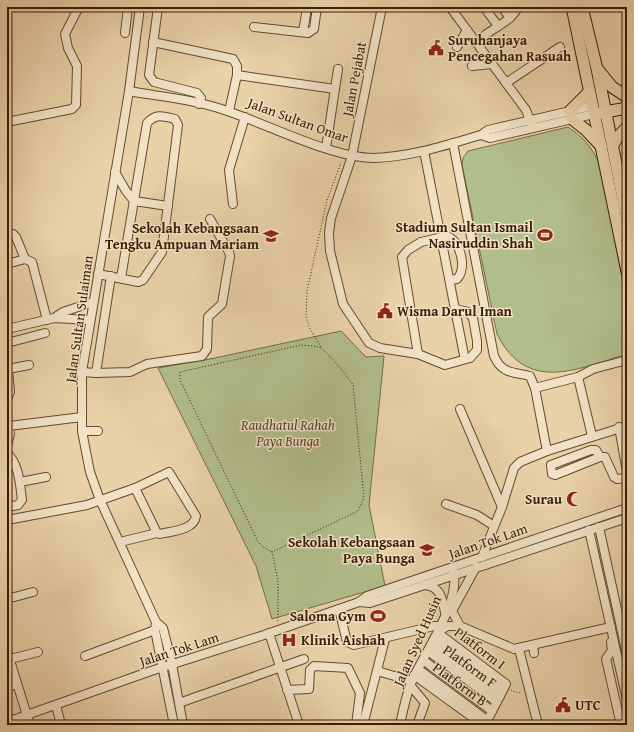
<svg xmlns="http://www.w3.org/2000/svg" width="634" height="732" viewBox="0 0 634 732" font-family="'Gentium Book Plus',serif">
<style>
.green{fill:#b1bd8b;stroke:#756d48}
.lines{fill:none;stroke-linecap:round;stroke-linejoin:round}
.minor-casing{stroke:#654a2d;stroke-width:10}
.major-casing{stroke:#391d04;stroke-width:13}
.path{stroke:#391d04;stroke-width:1;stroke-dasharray:1 2;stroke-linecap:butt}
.minor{stroke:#f1e1c6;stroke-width:8}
.major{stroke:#e9d1a8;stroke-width:11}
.minor-bridge-casing{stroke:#654a2d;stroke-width:10;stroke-linecap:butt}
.minor-bridge{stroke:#f1e1c6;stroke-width:8}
.labels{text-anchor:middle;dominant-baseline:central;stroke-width:3;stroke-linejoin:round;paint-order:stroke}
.poi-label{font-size:14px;font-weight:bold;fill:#391d04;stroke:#f1e1c6;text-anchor:end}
.street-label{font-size:14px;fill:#391d04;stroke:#f1e1c6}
.park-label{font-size:14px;font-style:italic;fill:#574526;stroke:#f1e1c6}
</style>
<rect width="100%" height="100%" fill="#e9d1a8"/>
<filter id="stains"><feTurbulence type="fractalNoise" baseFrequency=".005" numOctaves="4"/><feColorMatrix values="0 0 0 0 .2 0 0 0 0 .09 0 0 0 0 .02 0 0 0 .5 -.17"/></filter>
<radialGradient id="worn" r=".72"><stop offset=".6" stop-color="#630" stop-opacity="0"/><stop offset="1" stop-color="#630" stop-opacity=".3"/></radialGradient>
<!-- green -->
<g class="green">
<path d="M 568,127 C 587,140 590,146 601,166 L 627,305 L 627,354 C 577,369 527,394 497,334 L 462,165 L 463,158 L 468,151 Z"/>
<path d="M 341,331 L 366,357 L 384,356 L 369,505 L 385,586 L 272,619 L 256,566 L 158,368 L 210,359 Z"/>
</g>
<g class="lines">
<!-- minor casing -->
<g class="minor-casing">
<g id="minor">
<path d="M 140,7 L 129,91 L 82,372 L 82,431 L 90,472 L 100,500 L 156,622 L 163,628 L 172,664 L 183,725"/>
<path d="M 158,7 L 149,75 L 154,82 L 197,93 L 201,98 L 199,104"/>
<path d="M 382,7 L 352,156 L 331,218 L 329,233 L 330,251 L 343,304 L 369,343 L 380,348 L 418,354 L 445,365 L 470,358 L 477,350 L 477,341 L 473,318 L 468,312 L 456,309"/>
<path d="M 450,7 L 526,110 L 533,128"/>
<path d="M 484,7 L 498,26"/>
<path d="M 502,7 L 510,18"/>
<path d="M 254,27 L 308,33 L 314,29 L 317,7"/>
<path d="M 303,32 L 307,8"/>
<path d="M 125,33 L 128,7"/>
<path d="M 485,35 C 496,27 513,19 518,7"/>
<path d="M 627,40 L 627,44"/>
<path d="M 153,42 L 233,59 L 237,66 L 237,75"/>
<path d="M 457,47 L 467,30"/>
<path d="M 472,66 L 492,64"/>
<path d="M 506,83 L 560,47"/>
<path d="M 129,91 C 162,97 199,100 230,112 C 271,126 333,158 374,158 C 411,157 446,145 481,135 L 488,130 L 592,106"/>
<path d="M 229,111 L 237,75 L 335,89"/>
<path d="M 7,122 L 72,109 L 76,105 L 77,66 L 68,48 L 65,34 L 79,7"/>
<path d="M 481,135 L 490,138 L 594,114"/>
<path d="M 453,143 L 494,356 C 502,374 513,372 530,376 L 535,388"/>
<path d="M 326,148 L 338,69"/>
<path d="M 424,151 L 464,355"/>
<path d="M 115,172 L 126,191 L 134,201 L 168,206"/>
<path d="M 233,204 L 229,170 L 245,117"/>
<path d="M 7,234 L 13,234 L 16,237 L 25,259"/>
<path d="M 447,236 C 461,242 467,268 457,279 L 450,280"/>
<path d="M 7,264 L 25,259 L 32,262 L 47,320"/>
<path d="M 98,274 L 138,282 L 143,280 L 162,252 L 178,125 L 175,119 C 163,116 156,113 147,123 L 121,278"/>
<path d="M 54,318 L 63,312 L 93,302"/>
<path d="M 7,329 L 54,318 L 90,320"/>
<path d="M 7,343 L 45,333"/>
<path d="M 418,354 L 402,257 L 408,250 L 421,242"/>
<path d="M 627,360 L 593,369 L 578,377 L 535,388 L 547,451 L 627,426"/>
<path d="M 82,372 L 96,373 L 111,276"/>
<path d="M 96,373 L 130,372 L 147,364 L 202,356 L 207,349 L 208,317 L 222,304 L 230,256 L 229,252 L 210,219"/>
<path d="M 578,377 L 592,436"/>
<path d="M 7,399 L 10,392 L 8,369 L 29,365"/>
<path d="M 460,409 L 502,507"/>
<path d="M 9,426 L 82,417"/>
<path d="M 619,427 L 627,472"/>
<path d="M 82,431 L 98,431"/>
<path d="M 7,446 L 10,434 L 7,421"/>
<path d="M 7,453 C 19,464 20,484 22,500 L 18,505 L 7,507"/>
<path d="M 600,457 L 596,450 L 591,450 L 551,465 L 552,474 L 555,475 L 600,457 L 605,457 L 614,477 L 617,479 L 627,478"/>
<path d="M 20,482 L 46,477"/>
<path d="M 446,504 L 477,515 L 494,526"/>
<path d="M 7,520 L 87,505 L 135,488 L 169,472 L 196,516 C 194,530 173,531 160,534 L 157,533 L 135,488"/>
<path d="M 599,527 L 627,655"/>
<path d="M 589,530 L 627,700"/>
<path d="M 120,542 L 157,533"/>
<path d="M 482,557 L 502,507 L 514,468 L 520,462 L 547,451"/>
<path d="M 424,585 C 440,586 442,597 445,612"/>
<path d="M 7,599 L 33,592"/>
<path d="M 359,602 L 370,603 L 627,518"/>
<path d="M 339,609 L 347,642 L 354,645 L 434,626 L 440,626"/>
<path d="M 156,622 L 155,630 L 174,725"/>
<path d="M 460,626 L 452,611 L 476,567"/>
<path d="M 439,631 L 448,626 L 460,626 L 514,649 L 611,627"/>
<path d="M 269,633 L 299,725"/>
<path d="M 438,633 L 506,684 L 485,725"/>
<path d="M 435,639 L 503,690"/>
<path d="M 611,642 L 612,650 L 606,659 L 621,725"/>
<path d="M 431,645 L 500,696"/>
<path d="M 533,645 L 534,653"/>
<path d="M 519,649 L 538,725"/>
<path d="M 7,651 L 30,725"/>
<path d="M 428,651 L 497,702"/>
<path d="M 85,656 L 155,630"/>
<path d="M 10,659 L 38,652"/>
<path d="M 423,660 L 492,711"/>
<path d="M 418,669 L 488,721"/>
<path d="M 377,671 L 412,681"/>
<path d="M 414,675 L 483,725"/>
<path d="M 410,685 L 425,703 L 417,725"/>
<path d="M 7,687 L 17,684"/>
<path d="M 287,690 L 309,689 L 310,670 L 314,666 L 348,668 L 360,693 L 356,725"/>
<path d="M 179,703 L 304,659"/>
<path d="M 56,705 L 61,725"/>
<path d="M 7,722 L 151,671 L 264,635 L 359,602 L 367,596 L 627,508"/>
<path d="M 363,725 L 385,639"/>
<path d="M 400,725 C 403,710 406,695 412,681 C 424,653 462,601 453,570"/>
</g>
</g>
<!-- major casing -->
<g class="major-casing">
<g id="major">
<path d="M 572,7 L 627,271"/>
<path d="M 582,7 L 597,69 L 627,218"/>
<path d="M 599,71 L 612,87 L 627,97"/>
<path d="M 570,111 L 589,92"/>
<path d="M 600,113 L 627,108"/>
<path d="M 572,119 L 586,130 L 601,146"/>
<path d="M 613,145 L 617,138 L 627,127"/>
</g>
</g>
<!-- path -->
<g class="path">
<path d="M 321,347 L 310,329 L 306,317 L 307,291 L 327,200 L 341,163"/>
<path d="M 272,552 L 263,547 L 258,542 L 180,380 L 180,372 L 301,345 C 307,346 317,345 322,349 C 329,354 349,378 353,385 L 364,498 L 358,511 L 272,552 L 278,581 L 278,623"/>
<path d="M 511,690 L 518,693 L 521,692"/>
</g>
<!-- minor -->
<use href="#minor" class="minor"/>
<!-- major -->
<use href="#major" class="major"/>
<!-- minor-bridge casing -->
<g class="minor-bridge-casing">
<path id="minor-bridge" d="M 421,242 L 447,236"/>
</g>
<!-- minor-bridge -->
<use href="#minor-bridge" class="minor-bridge"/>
</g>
<!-- icons -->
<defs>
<g id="civic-bare" transform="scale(1.2)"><path d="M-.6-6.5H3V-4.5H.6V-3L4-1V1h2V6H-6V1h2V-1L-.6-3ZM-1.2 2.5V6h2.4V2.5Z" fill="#8f2418" stroke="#f1e1c6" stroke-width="2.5" paint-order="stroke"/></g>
<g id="stadium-bare" transform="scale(1.2)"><path d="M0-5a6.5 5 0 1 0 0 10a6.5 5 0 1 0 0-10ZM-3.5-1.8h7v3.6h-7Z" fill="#8f2418" stroke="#f1e1c6" stroke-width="2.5" paint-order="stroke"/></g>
<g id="school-bare" transform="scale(1.2)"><path d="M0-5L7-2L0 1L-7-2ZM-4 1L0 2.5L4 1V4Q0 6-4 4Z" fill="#8f2418" stroke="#f1e1c6" stroke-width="2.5" paint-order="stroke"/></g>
<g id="mosque-bare" transform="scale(1.2)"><path d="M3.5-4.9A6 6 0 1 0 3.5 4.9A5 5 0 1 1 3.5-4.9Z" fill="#8f2418" stroke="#f1e1c6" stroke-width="2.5" paint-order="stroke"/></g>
<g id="hospital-bare" transform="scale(1.2)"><path d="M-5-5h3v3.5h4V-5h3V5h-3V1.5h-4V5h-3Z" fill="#8f2418" stroke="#f1e1c6" stroke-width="2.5" paint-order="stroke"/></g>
</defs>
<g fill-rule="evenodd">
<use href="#civic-bare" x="436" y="48"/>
<use href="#stadium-bare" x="545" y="235"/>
<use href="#school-bare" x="271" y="236"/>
<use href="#civic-bare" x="385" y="311"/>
<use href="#mosque-bare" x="574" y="499"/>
<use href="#school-bare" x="427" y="550"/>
<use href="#stadium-bare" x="378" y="616"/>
<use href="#hospital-bare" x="289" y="640"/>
<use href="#civic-bare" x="563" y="705"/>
</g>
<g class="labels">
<!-- poi labels -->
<g class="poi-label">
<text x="448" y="40" text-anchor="start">Suruhanjaya<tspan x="448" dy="16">Pencegahan Rasuah</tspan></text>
<text x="533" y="227">Stadium Sultan Ismail<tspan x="533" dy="16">Nasiruddin Shah</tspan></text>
<text x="259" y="228">Sekolah Kebangsaan<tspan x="259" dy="16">Tengku Ampuan Mariam</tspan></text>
<text x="397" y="311" text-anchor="start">Wisma Darul Iman</text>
<text x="562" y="499">Surau</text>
<text x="415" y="542">Sekolah Kebangsaan<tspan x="415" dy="16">Paya Bunga</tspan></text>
<text x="366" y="616">Saloma Gym</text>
<text x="301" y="640" text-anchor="start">Klinik Aishah</text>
<text x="575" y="705" text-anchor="start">UTC</text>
</g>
<!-- street labels -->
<g class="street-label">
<text transform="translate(354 79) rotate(-79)">Jalan Pejabat</text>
<text transform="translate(298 120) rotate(20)">Jalan Sultan Omar</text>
<text transform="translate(79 319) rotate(-82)">Jalan Sultan Sulaiman</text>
<text transform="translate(488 541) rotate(-19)">Jalan Tok Lam</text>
<text transform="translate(417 641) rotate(-66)">Jalan Syed Husin</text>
<text transform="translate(480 648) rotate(37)">Platform I</text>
<text transform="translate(179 649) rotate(-18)">Jalan Tok Lam</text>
<text transform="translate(470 666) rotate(36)">Platform F</text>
<text transform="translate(460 684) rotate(36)">Platform B</text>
</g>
<!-- park labels -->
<g class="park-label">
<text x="288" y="425">Raudhatul Rahah<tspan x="288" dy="16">Paya Bunga</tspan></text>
</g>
</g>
<!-- margin -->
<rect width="634" height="732" fill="none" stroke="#e9d1a8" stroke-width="24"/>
<rect x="8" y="8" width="618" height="716" fill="none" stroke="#391d04" stroke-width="2"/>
<rect x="12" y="12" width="610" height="708" fill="none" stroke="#391d04"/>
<rect width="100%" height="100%" filter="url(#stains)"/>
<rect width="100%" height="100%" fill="url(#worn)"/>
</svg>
